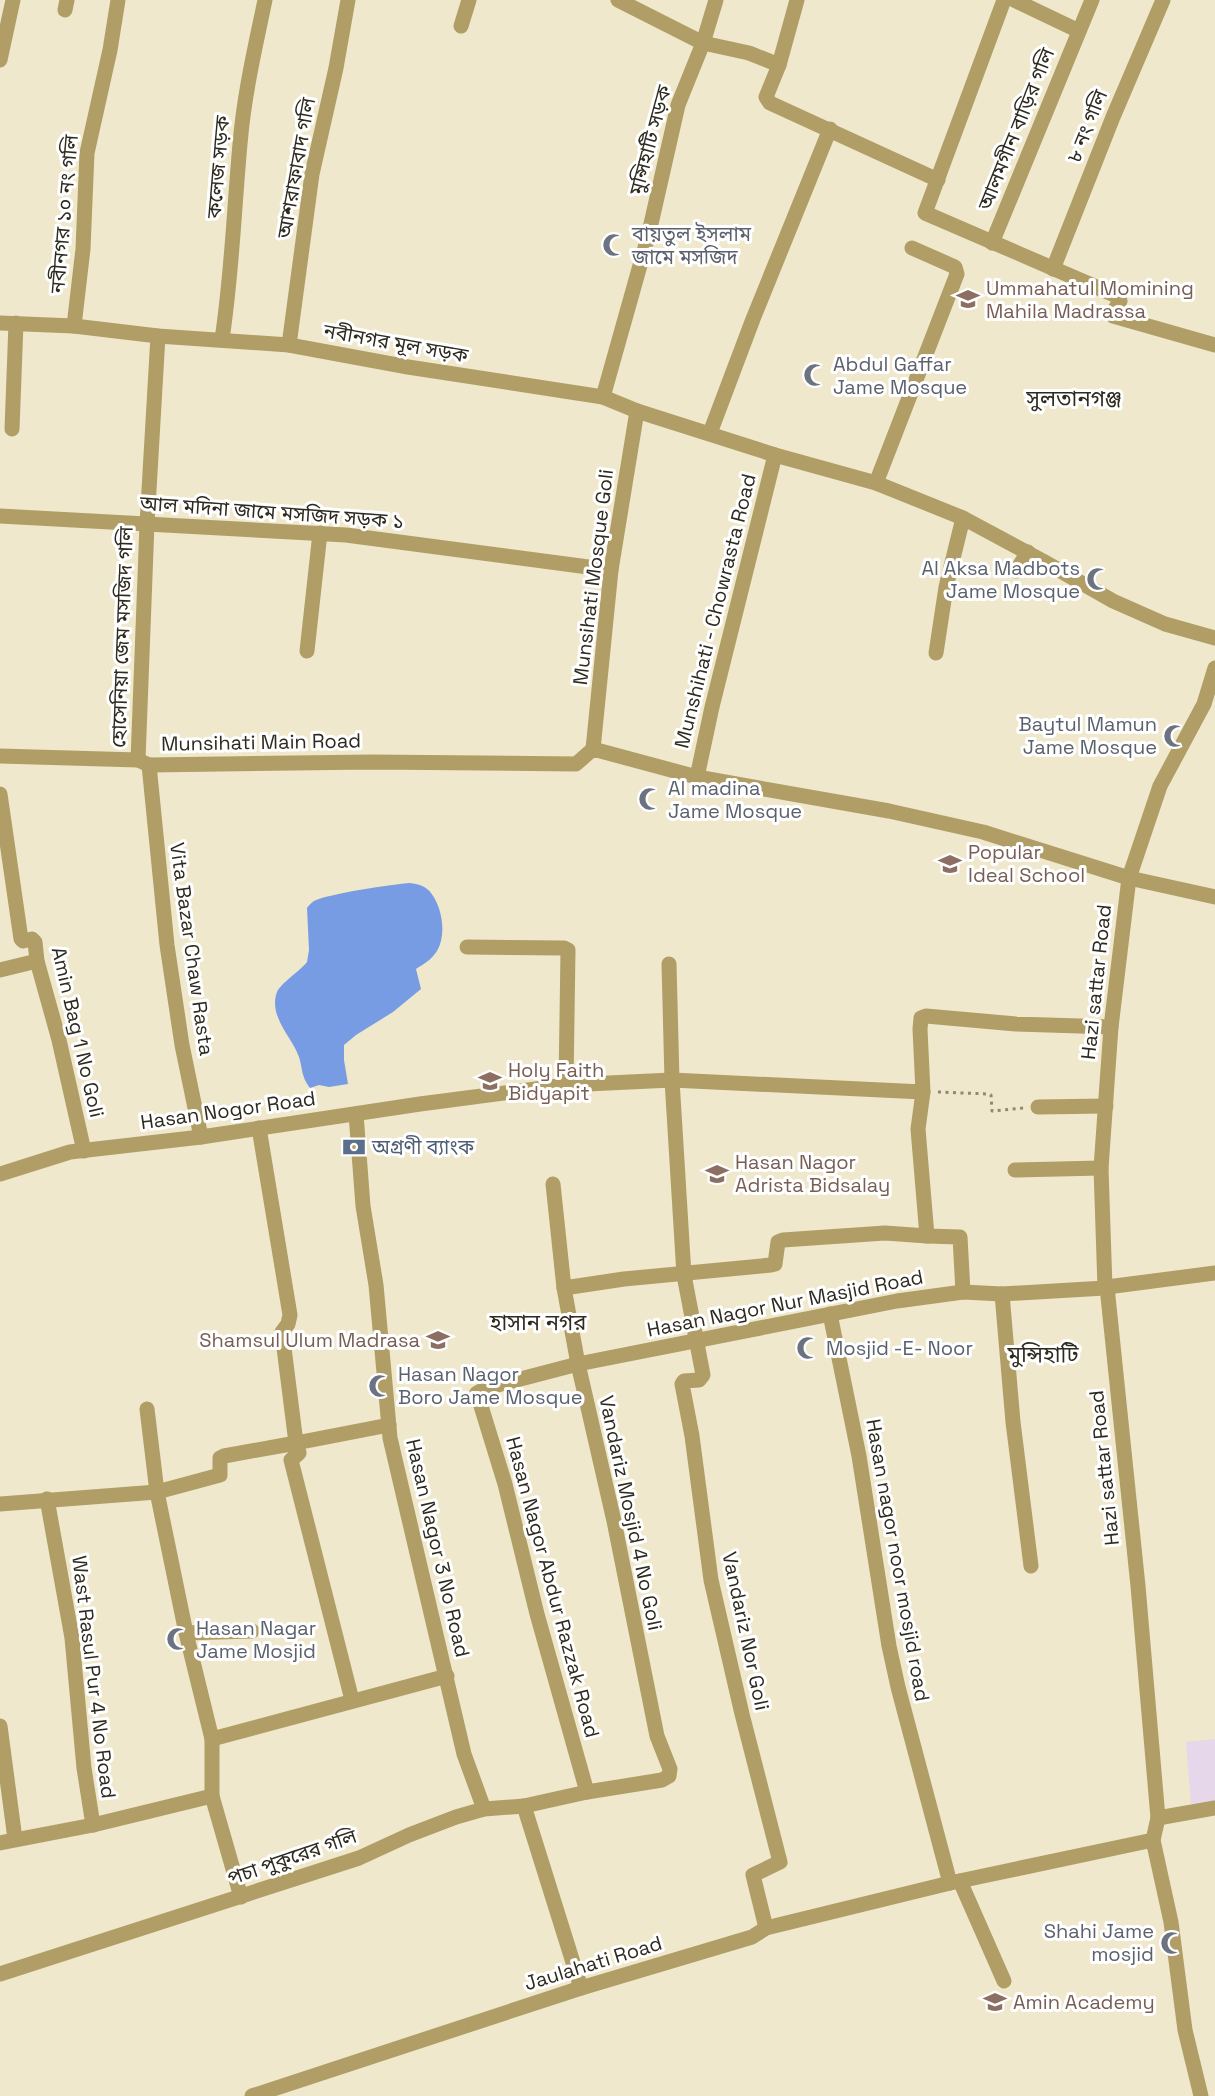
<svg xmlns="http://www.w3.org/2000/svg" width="1215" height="2096" viewBox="0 0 1215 2096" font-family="'Space Grotesk','Noto Sans Bengali',sans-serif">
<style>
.commercial{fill:#e7d7ea}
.water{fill:#789ce3}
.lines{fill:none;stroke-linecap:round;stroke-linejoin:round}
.path{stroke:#8e8976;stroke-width:3;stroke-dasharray:3 4.5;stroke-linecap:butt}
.minor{stroke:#b09e66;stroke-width:15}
.labels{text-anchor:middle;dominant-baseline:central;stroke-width:6;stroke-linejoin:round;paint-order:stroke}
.street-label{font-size:20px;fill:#2d2a1f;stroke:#fff}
.worship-label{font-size:20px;fill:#5b616d;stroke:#fff;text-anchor:start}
.education-label{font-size:20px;fill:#785e54;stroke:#fff;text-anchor:start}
.service-label{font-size:20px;fill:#4e5e75;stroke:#fff;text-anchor:start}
.quarter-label{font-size:22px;fill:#2d2a1f;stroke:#fff}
</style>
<rect width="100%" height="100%" fill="#efe8cc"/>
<!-- commercial -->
<path class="commercial" d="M 1215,1739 L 1215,1802 L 1191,1804 L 1186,1742 Z"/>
<!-- water -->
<path class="water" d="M 410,883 C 418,884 426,886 431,893 C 442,907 447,934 437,951 C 432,959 424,964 416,969 L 421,989 L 393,1012 L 356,1035 L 344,1045 L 344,1060 L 348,1084 L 329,1087 L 319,1085 L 310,1088 C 301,1076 303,1070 299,1057 C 292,1037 268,1016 277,992 C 281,983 300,971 307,962 L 309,950 L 307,908 C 309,905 311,903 314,901 C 327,894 394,884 410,883 Z"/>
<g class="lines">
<!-- path -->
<path class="path" d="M 938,1092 L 989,1094 L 991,1095 L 992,1111 L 1024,1108"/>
<!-- minor -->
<g class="minor">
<path d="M 618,0 L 703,43 L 749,53 L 779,65 L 766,97 L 770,103 L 938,180"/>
<path d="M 1004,0 L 925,213 L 1117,296 L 1120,301 L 1112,314 L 1113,316 L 1215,345"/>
<path d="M 1014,0 L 1079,31"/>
<path d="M 65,10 L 67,0"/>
<path d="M 461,26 L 469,0"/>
<path d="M 0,60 L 13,0"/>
<path d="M 779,65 L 797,0"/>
<path d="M 992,243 L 1092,0"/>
<path d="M 1053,269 L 1113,117 L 1163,0"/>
<path d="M 0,323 L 74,326 L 158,336 L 289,345 L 408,367 L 603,397 L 637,411 L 775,455 L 876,483 L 963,518 L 1043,561 L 1113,601 L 1165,624 L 1215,638"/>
<path d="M 74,326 L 83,249 L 87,153 L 110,50 L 118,0"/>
<path d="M 222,339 C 232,274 234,209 240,144 C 244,95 255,48 265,0"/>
<path d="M 289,345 L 312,174 L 336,68 L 348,0"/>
<path d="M 603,397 L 648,237 L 678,105 L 703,43 L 716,0"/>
<path d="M 12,429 L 16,323"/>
<path d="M 710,433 L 753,319 L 830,129"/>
<path d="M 876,483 L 957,274 L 955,267 L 912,248"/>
<path d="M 0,516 L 346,535 L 611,570"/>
<path d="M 1016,571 L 1028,552"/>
<path d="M 307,651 L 320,533"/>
<path d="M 936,653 L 946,587 L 963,518"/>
<path d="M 593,749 L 611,570 L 637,411"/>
<path d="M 0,756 L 138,760 L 149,765 L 372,762 L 576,764 L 593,749 L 697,777 L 889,811 L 983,832 L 1129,878 L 1215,897"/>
<path d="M 138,760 L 147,524 L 158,336"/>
<path d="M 149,765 L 167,945 L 182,1045 L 201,1137"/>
<path d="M 697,777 L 712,707 L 775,455"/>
<path d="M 0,794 L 21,939 L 23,941 L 32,939 L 35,942 L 37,961 L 59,1040 L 84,1151"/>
<path d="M 467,947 L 564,948 L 568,950 L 566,1085"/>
<path d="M 669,964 L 672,1080 L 684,1275 L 703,1375 L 699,1380 L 684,1381 L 682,1384 L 692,1436 L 711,1580 L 742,1714 L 780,1862 L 753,1875 L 766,1928"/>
<path d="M 0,970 L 37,961"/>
<path d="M 1038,1107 L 1106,1106"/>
<path d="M 356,1114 L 363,1206 L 376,1285 L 390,1438 L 464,1754 L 484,1809"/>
<path d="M 259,1128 L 290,1315 L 288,1324 L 282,1332 L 296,1443 L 389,1425"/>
<path d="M 1015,1170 L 1101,1168"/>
<path d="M 0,1174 L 70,1152 L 201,1137 L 420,1104 L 566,1085 L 672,1080 L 923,1092"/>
<path d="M 1107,1287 L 1215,1273"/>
<path d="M 564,1288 L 624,1279 L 771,1265 L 775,1264 L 778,1242 L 783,1240 L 885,1233 L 927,1236"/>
<path d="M 963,1292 L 960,1237 L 927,1236 L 918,1129 L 923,1092 L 920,1029 L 921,1018 L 926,1016 L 1016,1024 L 1111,1027"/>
<path d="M 1002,1294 L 1013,1422 L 1031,1566"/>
<path d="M 830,1314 L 859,1456 L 889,1646 L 898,1687 L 950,1883"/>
<path d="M 147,1409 L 157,1492 L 186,1633 L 212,1739 L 212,1796 L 241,1897"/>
<path d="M 47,1499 L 72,1638 L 84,1768 L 93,1825"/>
<path d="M 0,1504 L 157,1492 L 220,1475 L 220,1458 L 224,1456 L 296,1443 L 299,1453 L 291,1460 L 352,1700"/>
<path d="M 186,1633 L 252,1631"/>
<path d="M 0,1726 L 15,1839"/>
<path d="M 212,1739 L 447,1676"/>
<path d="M 587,1792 L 537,1614 L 505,1484 L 477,1393 L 486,1388 L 578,1364 L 897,1301 L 963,1292 L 1002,1294 L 1105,1288"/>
<path d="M 524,1806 L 581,1988"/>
<path d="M 1158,1818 L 1215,1808"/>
<path d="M 0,1843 L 93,1825 L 212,1796"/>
<path d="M 960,1881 L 1004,1981"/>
<path d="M 0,1974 L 359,1858 L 409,1835 L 456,1817 L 484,1809 L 524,1806 L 587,1792 L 662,1780 L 669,1776 L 670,1769 L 657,1736 L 614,1521 L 578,1364 L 564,1288 L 553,1184"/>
<path d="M 252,2096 L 581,1988 L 752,1937 L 766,1928 L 950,1883 L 1153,1840"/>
<path d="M 1201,2096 L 1185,2030 L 1171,1922 L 1153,1840 L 1158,1818 L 1138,1586 L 1107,1287 L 1105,1288 L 1101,1168 L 1111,1027 L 1129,878 L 1160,786 L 1204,704 L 1215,668"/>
</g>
</g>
<!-- icons -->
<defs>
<g id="mosque-bare" transform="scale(1.8)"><path d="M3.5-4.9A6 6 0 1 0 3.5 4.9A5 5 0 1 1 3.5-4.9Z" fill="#6b7280" stroke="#fff" stroke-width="2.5" paint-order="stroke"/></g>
<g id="school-bare" transform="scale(1.8)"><path d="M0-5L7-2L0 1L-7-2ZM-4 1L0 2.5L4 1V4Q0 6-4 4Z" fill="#8d6e63" stroke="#fff" stroke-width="2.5" paint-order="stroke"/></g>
<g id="bank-bare" transform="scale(1.8)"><path d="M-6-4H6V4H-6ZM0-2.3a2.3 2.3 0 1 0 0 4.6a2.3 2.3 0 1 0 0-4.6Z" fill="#5c6f8a" stroke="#fff" stroke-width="2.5" paint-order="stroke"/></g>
</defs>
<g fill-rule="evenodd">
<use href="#mosque-bare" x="614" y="245"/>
<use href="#school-bare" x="968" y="299"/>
<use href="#mosque-bare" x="815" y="375"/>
<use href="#mosque-bare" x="1098" y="579"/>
<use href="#mosque-bare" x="1175" y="736"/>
<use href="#mosque-bare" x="650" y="799"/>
<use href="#school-bare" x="950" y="864"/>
<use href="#school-bare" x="490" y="1081"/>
<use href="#bank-bare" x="354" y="1147"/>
<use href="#school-bare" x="717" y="1174"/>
<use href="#school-bare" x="438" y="1340"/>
<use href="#mosque-bare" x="808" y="1348"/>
<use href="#mosque-bare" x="380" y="1386"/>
<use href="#mosque-bare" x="178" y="1639"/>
<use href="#mosque-bare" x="1172" y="1943"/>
<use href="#school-bare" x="995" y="2002"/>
</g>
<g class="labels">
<!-- street labels -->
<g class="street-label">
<text transform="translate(1087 126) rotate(-68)">৮ নং গলি</text>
<text transform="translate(1016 129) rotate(-68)">আলমগীন বাড়ির গলি</text>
<text transform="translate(650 140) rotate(-75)">মুন্সিহাটি সড়ক</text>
<text transform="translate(218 167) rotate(-85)">কলেজ সড়ক</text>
<text transform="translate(296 168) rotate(-80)">আশরাফাবাদ গলি</text>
<text transform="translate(64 214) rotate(-85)">নবীনগর ১০ নং গলি</text>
<text transform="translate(396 343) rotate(10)">নবীনগর মূল সড়ক</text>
<text transform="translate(272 512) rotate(4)">আল মদিনা জামে মসজিদ সড়ক ১</text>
<text transform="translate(593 577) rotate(-83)">Munsihati Mosque Goli</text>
<text transform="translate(715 611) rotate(-76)">Munshihati - Chowrasta Road</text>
<text transform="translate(122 637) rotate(-88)">হোসেনিয়া জেম মসজিদ গলি</text>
<text transform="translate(261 742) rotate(-1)">Munsihati Main Road</text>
<text transform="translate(192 949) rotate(82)">Vita Bazar Chaw Rasta</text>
<text transform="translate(1096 982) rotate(-84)">Hazi sattar Road</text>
<text transform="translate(78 1032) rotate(77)">Amin Bag 1 No Goli</text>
<text transform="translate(228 1110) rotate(-8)">Hasan Nogor Road</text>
<text transform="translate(785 1303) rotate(-11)">Hasan Nagor Nur Masjid Road</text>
<text transform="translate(1104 1468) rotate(-96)">Hazi sattar Road</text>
<text transform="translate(631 1513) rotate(78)">Vandariz Mosjid 4 No Goli</text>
<text transform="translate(438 1548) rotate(77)">Hasan Nagor 3 No Road</text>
<text transform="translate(898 1560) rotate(80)">Hasan nagor noor mosjid road</text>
<text transform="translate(553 1587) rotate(75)">Hasan Nagor Abdur Razzak Road</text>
<text transform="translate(746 1631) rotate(78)">Vandariz Nor Goli</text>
<text transform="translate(94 1677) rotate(83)">Wast Rasul Pur 4 No Road</text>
<text transform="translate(292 1857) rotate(-19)">পচা পুকুরের গলি</text>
<text transform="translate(593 1963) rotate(-17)">Jaulahati Road</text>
</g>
<!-- worship labels -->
<g class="worship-label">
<text x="632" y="234">বায়তুল ইসলাম<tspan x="632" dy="23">জামে মসজিদ</tspan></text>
<text x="833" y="364">Abdul Gaffar<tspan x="833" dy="23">Jame Mosque</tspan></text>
<text x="1080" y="568" text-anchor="end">Al Aksa Madbots<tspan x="1080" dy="23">Jame Mosque</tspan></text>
<text x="1157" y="724" text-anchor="end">Baytul Mamun<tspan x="1157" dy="23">Jame Mosque</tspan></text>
<text x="668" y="788">Al madina<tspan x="668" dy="23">Jame Mosque</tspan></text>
<text x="826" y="1348">Mosjid -E- Noor</text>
<text x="398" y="1374">Hasan Nagor<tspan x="398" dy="23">Boro Jame Mosque</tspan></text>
<text x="196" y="1628">Hasan Nagar<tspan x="196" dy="23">Jame Mosjid</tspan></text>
<text x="1154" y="1931" text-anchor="end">Shahi Jame<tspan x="1154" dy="23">mosjid</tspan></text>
</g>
<!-- education labels -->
<g class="education-label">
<text x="986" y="288">Ummahatul Momining<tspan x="986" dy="23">Mahila Madrassa</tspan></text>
<text x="968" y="852">Popular<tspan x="968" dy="23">Ideal School</tspan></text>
<text x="508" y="1070">Holy Faith<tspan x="508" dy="23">Bidyapit</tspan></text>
<text x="735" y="1162">Hasan Nagor<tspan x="735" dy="23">Adrista Bidsalay</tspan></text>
<text x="420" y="1340" text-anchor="end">Shamsul Ulum Madrasa</text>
<text x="1013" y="2002">Amin Academy</text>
</g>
<!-- service labels -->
<g class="service-label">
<text x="372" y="1147">অগ্রণী ব্যাংক</text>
</g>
<!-- quarter labels -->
<g class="quarter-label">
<text x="1074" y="398">সুলতানগঞ্জ</text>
<text x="538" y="1322">হাসান নগর</text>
<text x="1043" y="1354">মুন্সিহাটি</text>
</g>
</g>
</svg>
